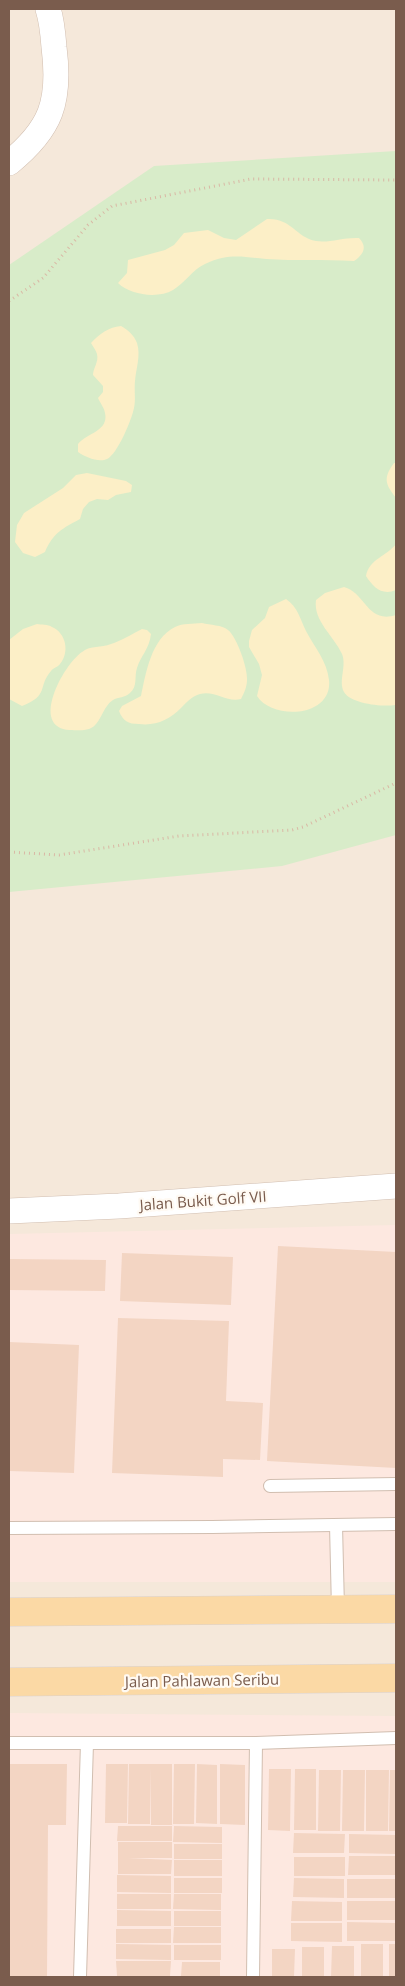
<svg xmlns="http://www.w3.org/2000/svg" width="405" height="1986" viewBox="0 0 405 1986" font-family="'Open Sans',sans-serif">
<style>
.residential{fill:#f5e8da}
.commercial{fill:#fde8e0}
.green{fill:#d8ecc9}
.sand{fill:#fcefc7}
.building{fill:#f3d5c3}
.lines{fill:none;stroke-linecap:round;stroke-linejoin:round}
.lane-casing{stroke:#d1beb0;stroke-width:14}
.street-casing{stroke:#d1beb0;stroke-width:26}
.primary-casing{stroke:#dad1cd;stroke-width:29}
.path{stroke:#d9b8a5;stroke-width:3;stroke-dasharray:1 4;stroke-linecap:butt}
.lane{stroke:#fff;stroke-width:12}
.street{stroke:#fff;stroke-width:25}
.primary{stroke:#fbd9a5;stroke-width:28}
.labels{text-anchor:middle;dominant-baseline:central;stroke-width:4.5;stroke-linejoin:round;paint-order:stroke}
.street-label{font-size:15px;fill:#7a5c4d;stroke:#fffaf3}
</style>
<rect width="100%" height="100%" fill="#fdf6ec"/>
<!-- residential -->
<rect class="residential" x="9" y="9" width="387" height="1968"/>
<!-- commercial -->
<g class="commercial">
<path d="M 396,1225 L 396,1582 L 9,1582 L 9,1234 Z"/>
<path d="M 9,1713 L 396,1716 L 396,1977 L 9,1977 Z"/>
</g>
<!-- green -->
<path class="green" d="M 396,151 L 396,835 L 282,866 L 9,892 L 9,265 L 154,166 Z"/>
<!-- sand -->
<g class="sand">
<path d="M 267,219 C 292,218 295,237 316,241 C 330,243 344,237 359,238 C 368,247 363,255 354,261 C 325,259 295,261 266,259 C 242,257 229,253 205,264 C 192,270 185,283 173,290 C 158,299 130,295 118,283 L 127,273 L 128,260 L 165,250 L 174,245 L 184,233 L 208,230 L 224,238 L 236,240 Z"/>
<path d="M 121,326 C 128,330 134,335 137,343 C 141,356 136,368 135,381 C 134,390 136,400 134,408 C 132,419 117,455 107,459 C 99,463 85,457 78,452 L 78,444 C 87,433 109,431 105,413 C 104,407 100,403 98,398 L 103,392 L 103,386 L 93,375 C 93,368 99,362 97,354 C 96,350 93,347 91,343 C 99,334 109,327 121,326 Z"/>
<path d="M 394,463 L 396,463 L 396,498 C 385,484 383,478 394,463 Z"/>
<path d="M 87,473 L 126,481 L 132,485 L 131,492 L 116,495 L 108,500 L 97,499 L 89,502 L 83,509 L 80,519 C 63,528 53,533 45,552 L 35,557 L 23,553 L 15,542 L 17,525 L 24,513 L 63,488 L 76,475 Z"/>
<path d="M 396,544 L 396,590 C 382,596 373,587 366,576 C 369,559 387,556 396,544 Z"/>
<path d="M 344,587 C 366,593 367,624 396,615 L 395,705 C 383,707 351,704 344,692 C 338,681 347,666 342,654 C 334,636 313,621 316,600 L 325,593 Z"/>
<path d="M 286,599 C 298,607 300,619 306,631 C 315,648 327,661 329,680 C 333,717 273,721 257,696 L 262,675 L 259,664 L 249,647 L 249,641 L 252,630 L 265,618 L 269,607 Z"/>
<path d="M 202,623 C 210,625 222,625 228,630 C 237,637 248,669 247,680 C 247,687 244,693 241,699 C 227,703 215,690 200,694 C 192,696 187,702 181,708 C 169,720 156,726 139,724 C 128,724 123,721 119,711 L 122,706 L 141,696 C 146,673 151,639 175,627 C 183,623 193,624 202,623 Z"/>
<path d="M 37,624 C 41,625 48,624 52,627 C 66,633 70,652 60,664 C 58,667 53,668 51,671 C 37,687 50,695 22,706 L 9,699 L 9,640 L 23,629 Z"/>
<path d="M 142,629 L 147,630 L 151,634 C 149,650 141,655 137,668 C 134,677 138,686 130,693 C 125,698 118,697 113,700 C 102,707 101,725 89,729 C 83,731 75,730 70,730 C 29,728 63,665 82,652 C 91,645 101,648 111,644 C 121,641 132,634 142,629 Z"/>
</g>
<!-- building -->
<g class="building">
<path d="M 278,1246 L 396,1252 L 396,1468 L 267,1461 Z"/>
<path d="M 122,1253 L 233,1257 L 231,1305 L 120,1301 Z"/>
<path d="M 9,1259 L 106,1260 L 105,1291 L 9,1290 Z"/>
<path d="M 118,1318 L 229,1321 L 226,1401 L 263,1403 L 260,1460 L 223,1459 L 223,1477 L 112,1473 Z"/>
<path d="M 9,1342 L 79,1345 L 74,1473 L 9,1471 Z"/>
<path d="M 9,1764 L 67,1764 L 66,1825 L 48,1825 L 47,1977 L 9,1977 Z"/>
<path d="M 106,1764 L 128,1764 L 127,1823 L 105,1823 Z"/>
<path d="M 129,1764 L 172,1764 L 172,1825 L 151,1825 L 151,1767 L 150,1824 L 128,1824 Z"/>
<path d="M 174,1764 L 195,1764 L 194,1824 L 173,1824 Z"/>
<path d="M 197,1764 L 217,1765 L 217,1824 L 196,1823 Z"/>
<path d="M 220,1764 L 245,1765 L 245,1825 L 220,1824 Z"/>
<path d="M 269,1769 L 291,1769 L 290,1831 L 268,1830 Z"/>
<path d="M 295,1769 L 316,1769 L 316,1830 L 294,1830 Z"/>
<path d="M 319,1770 L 341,1770 L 340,1831 L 318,1831 Z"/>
<path d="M 343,1770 L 365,1770 L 364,1831 L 342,1831 Z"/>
<path d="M 366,1770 L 389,1770 L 388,1831 L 366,1831 Z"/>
<path d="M 390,1770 L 396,1770 L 396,1831 L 389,1831 Z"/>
<path d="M 118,1826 L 172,1826 L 172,1841 L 117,1841 Z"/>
<path d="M 174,1826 L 222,1827 L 222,1843 L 173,1842 Z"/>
<path d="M 294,1833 L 345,1834 L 344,1853 L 293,1853 Z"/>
<path d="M 349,1834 L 396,1835 L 396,1854 L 349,1853 Z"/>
<path d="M 118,1842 L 172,1842 L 172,1858 L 128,1858 L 172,1860 L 171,1874 L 118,1874 Z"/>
<rect x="174" y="1844" width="48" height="15"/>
<path d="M 349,1856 L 396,1856 L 396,1875 L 348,1875 Z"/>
<rect x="294" y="1857" width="51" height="19"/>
<rect x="174" y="1860" width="48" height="16"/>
<path d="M 117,1875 L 171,1876 L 171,1893 L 117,1892 Z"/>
<rect x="174" y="1878" width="48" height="15"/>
<path d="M 294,1878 L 344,1879 L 344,1898 L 293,1897 Z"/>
<rect x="347" y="1879" width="49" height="19"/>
<rect x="117" y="1894" width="54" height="15"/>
<path d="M 174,1894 L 221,1894 L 221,1910 L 173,1909 Z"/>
<path d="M 292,1901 L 342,1902 L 342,1921 L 291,1921 Z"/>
<rect x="347" y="1901" width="49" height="19"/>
<path d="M 117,1910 L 171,1911 L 171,1926 L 117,1926 Z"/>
<rect x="174" y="1911" width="47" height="15"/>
<path d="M 347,1922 L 396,1923 L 396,1941 L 347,1941 Z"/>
<path d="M 291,1923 L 342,1923 L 342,1942 L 291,1941 Z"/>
<path d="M 174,1927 L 221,1927 L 221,1943 L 173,1943 Z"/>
<rect x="116" y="1929" width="55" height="14"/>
<path d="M 116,1944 L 171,1945 L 171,1960 L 116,1959 Z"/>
<rect x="361" y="1944" width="22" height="33"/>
<rect x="389" y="1944" width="7" height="33"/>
<rect x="174" y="1945" width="47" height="15"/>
<path d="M 332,1946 L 354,1946 L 354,1977 L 331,1977 Z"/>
<rect x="302" y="1947" width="22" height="30"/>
<path d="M 272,1949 L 295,1949 L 294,1977 L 272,1977 Z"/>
<path d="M 116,1961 L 171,1961 L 170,1976 L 117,1976 Z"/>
<path d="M 182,1962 L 220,1962 L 220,1976 L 181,1976 Z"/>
</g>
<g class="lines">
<!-- lane casing -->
<g class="lane-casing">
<g id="lane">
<path d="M 270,1486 L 396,1484"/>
<path d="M 336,1525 L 338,1609"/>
<path d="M 9,1528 L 212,1527 L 396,1524"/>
<path d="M 9,1743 L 256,1743 L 396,1738"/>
<path d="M 80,1977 L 87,1743"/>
<path d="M 253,1977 L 256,1743"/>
</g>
</g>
<!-- street casing -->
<g class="street-casing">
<g id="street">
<path d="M 9,163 C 51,129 61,102 54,47 C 53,34 52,21 48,9"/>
<path d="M 9,1211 L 119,1206 L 396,1186"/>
</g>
</g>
<!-- primary casing -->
<g class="primary-casing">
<g id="primary">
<path d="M 9,1612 L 396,1609"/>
<path d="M 9,1682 L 396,1678"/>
</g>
</g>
<!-- path -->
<g class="path">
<path d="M 9,301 L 43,278 L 88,225 L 112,206 L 251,179 L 396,180"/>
<path d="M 9,852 L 59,855 L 179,836 L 292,830 L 303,827 L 396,783"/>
</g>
<!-- lane -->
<use href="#lane" class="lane"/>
<!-- street -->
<use href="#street" class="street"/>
<!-- primary -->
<use href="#primary" class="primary"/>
</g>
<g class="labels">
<!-- street labels -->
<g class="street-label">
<text transform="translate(203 1200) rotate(-4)">Jalan Bukit Golf VII</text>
<text transform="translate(202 1680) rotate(-1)">Jalan Pahlawan Seribu</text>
</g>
</g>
<!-- border -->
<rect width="405" height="1986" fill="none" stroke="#7a5c4d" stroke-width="20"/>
</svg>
